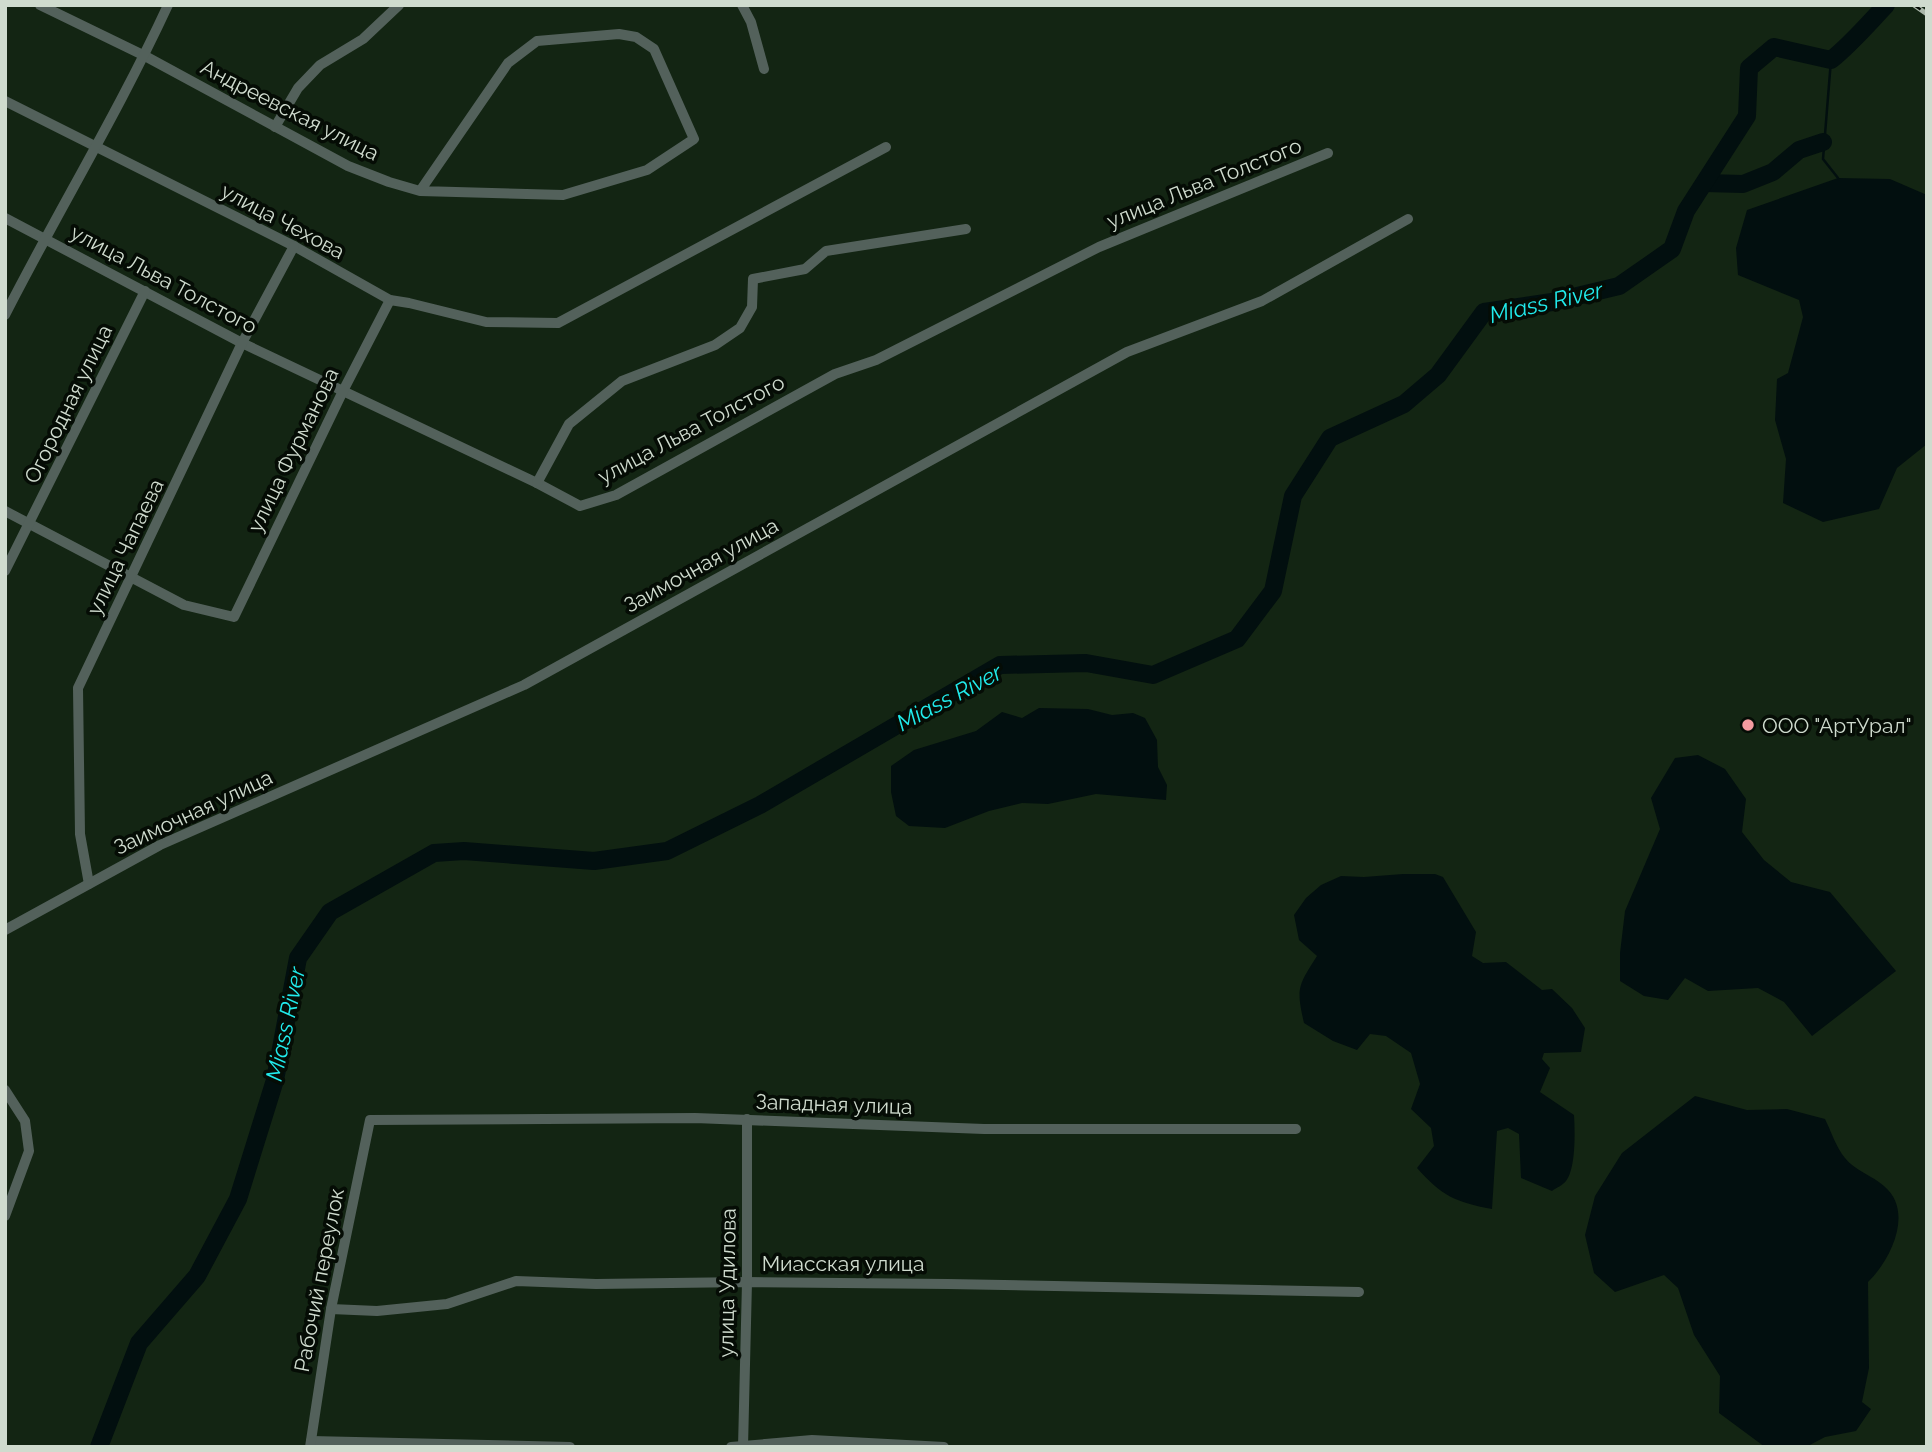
<svg xmlns="http://www.w3.org/2000/svg" width="1932" height="1452" viewBox="0 0 1932 1452" font-family="Raleway,sans-serif">
<style>
.water{fill:#020f0f}
.lines{fill:none;stroke-linecap:round;stroke-linejoin:round}
.stream{stroke:#020f0f;stroke-width:2.5}
.river{stroke:#020f0f;stroke-width:18}
.minor{stroke:#53615b;stroke-width:10}
.rail-casing{stroke:#aab7a9;stroke-width:5}
.rail{stroke:#050c05;stroke-width:2.5;stroke-dasharray:8;stroke-linecap:butt}
.poi-dot{fill:#f49b9f;stroke:#050c05;stroke-width:2.5}
.labels{text-anchor:middle;dominant-baseline:central;stroke-width:7;stroke-linejoin:round;paint-order:stroke}
.street-label{font-size:21px;fill:#cfdbce;stroke:#050c05}
.poi-label{font-size:21px;fill:#cfdbce;stroke:#050c05;text-anchor:start}
.water-label{font-size:23px;font-style:italic;fill:#21ebec;stroke:#050c05}
</style>
<rect width="100%" height="100%" fill="#132513"/>
<!-- water -->
<g class="water">
<path d="M 1838,178 L 1890,179 L 1927,195 L 1927,444 L 1897,468 L 1879,509 L 1823,522 L 1783,503 L 1786,459 L 1775,420 L 1777,379 L 1788,373 L 1803,317 L 1799,300 L 1738,275 L 1736,248 L 1747,210 Z"/>
<path d="M 1039,708 L 1088,709 L 1112,715 L 1133,713 L 1145,718 L 1157,740 L 1158,767 L 1167,785 L 1166,800 L 1096,794 L 1048,804 L 1022,803 L 989,811 L 945,828 L 909,826 L 896,816 L 891,792 L 891,766 L 914,750 L 976,731 L 1002,712 L 1022,718 Z"/>
<path d="M 1698,755 L 1725,769 L 1746,799 L 1742,832 L 1764,860 L 1791,882 L 1830,892 L 1896,971 L 1812,1036 L 1784,1002 L 1758,988 L 1708,991 L 1685,978 L 1668,1000 L 1644,996 L 1620,981 L 1620,953 L 1625,911 L 1660,829 L 1651,798 L 1675,758 Z"/>
<path d="M 1403,874 L 1435,874 L 1443,877 L 1476,932 L 1472,956 L 1483,963 L 1506,962 L 1542,990 L 1552,989 L 1572,1008 L 1585,1028 L 1581,1052 L 1544,1053 L 1542,1059 L 1550,1068 L 1540,1092 L 1574,1115 C 1575,1132 1576,1168 1566,1181 C 1563,1185 1556,1188 1552,1191 L 1521,1178 L 1519,1134 L 1508,1128 L 1497,1131 L 1492,1209 C 1455,1202 1442,1196 1417,1168 L 1434,1146 L 1431,1128 L 1411,1109 L 1420,1084 L 1411,1053 L 1386,1036 L 1370,1034 L 1357,1050 L 1333,1041 L 1304,1023 C 1296,988 1298,986 1317,956 L 1299,940 L 1294,915 L 1306,898 L 1321,885 L 1341,876 L 1364,877 Z"/>
<path d="M 1695,1096 L 1747,1110 L 1787,1109 L 1825,1119 C 1831,1131 1836,1147 1845,1158 C 1854,1170 1873,1176 1884,1186 C 1915,1212 1890,1261 1868,1282 L 1869,1368 L 1862,1402 L 1871,1409 L 1856,1431 L 1825,1437 L 1806,1447 L 1765,1447 L 1719,1413 L 1720,1376 L 1694,1335 L 1678,1288 L 1664,1275 L 1615,1292 L 1594,1273 L 1585,1235 L 1595,1196 L 1622,1153 Z"/>
</g>
<g class="lines">
<!-- stream -->
<path class="stream" d="M 1831,60 L 1823,159 L 1838,178"/>
<!-- river -->
<g class="river">
<path d="M 1705,183 L 1743,184 L 1773,172 L 1799,150 L 1823,142"/>
<path d="M 99,1447 L 139,1343 L 197,1276 L 238,1199 L 275,1080 L 298,958 L 330,912 L 434,853 L 464,851 L 594,861 L 667,851 L 760,805 L 1000,665 L 1086,663 L 1153,675 L 1237,639 L 1273,591 L 1293,496 L 1330,438 L 1404,404 L 1438,375 L 1484,312 L 1552,302 L 1619,286 L 1672,249 L 1686,211 L 1747,116 L 1749,68 L 1774,47 L 1831,60 C 1851,44 1868,24 1886,5"/>
</g>
<!-- minor -->
<g class="minor">
<path d="M 40,5 L 145,56 L 348,166 L 389,182 L 420,191 L 563,195 L 647,170 L 694,139 L 654,49 L 636,37 L 619,34 L 537,41 L 508,63 L 420,191"/>
<path d="M 742,5 L 751,22 L 764,69"/>
<path d="M 5,101 L 294,246 L 390,300 L 409,303 L 486,322 L 558,323 L 886,147"/>
<path d="M 275,127 L 298,88 L 320,65 L 363,39 L 399,5"/>
<path d="M 5,218 L 242,343 L 537,483 L 580,506 L 616,495 L 835,374 L 876,360 L 1099,247 L 1328,153"/>
<path d="M 5,315 C 58,211 119,111 168,5"/>
<path d="M 537,483 L 569,424 L 622,381 L 715,345 L 740,328 L 752,307 L 753,279 L 805,269 L 826,251 L 966,229"/>
<path d="M 5,511 L 184,605 L 234,617 L 343,391 L 390,300"/>
<path d="M 5,571 L 145,291"/>
<path d="M 89,884 L 80,834 L 78,688 L 242,343 L 294,246"/>
<path d="M 5,930 L 160,845 L 524,685 L 1127,352 L 1262,301 L 1408,219"/>
<path d="M 5,1090 L 25,1121 L 29,1151 L 5,1216"/>
<path d="M 331,1309 L 377,1311 L 447,1304 L 516,1281 L 596,1284 L 747,1282 L 948,1284 L 1359,1292"/>
<path d="M 311,1441 L 570,1447"/>
<path d="M 310,1447 L 331,1309 L 370,1120 L 695,1118 L 984,1129 L 1296,1129"/>
<path d="M 731,1447 L 812,1440 L 944,1447"/>
<path d="M 743,1447 L 747,1282 L 747,1119"/>
</g>
<!-- rail casing -->
<g class="rail-casing">
<path id="rail" d="M 1914,5 L 1927,14"/>
</g>
<!-- rail -->
<use href="#rail" class="rail"/>
</g>
<!-- markers -->
<circle class="poi-dot" cx="1748" cy="725" r="7"/>
<g class="labels">
<!-- street labels -->
<g class="street-label">
<text transform="translate(290 110) rotate(27)">Андреевская улица</text>
<text transform="translate(1204 183) rotate(-22)">улица Льва Толстого</text>
<text transform="translate(283 221) rotate(28)">улица Чехова</text>
<text transform="translate(164 279) rotate(28)">улица Льва Толстого</text>
<text transform="translate(68 404) rotate(-64)">Огородная улица</text>
<text transform="translate(691 429) rotate(-28)">улица Льва Толстого</text>
<text transform="translate(293 450) rotate(-64)">улица Фурманова</text>
<text transform="translate(125 547) rotate(-64)">улица Чапаева</text>
<text transform="translate(701 565) rotate(-29)">Заимочная улица</text>
<text transform="translate(193 812) rotate(-25)">Заимочная улица</text>
<text transform="translate(834 1104) rotate(2)">Западная улица</text>
<text x="843" y="1263">Миасская улица</text>
<text transform="translate(319 1280) rotate(-79)">Рабочий переулок</text>
<text transform="translate(727 1283) rotate(-89)">улица Удилова</text>
</g>
<!-- poi labels -->
<g class="poi-label">
<text x="1762" y="725">ООО "АртУрал"</text>
</g>
<!-- water labels -->
<g class="water-label">
<text transform="translate(1546 302) rotate(-13)">Miass River</text>
<text transform="translate(949 697) rotate(-28)">Miass River</text>
<text transform="translate(285 1024) rotate(-78)">Miass River</text>
</g>
</g>
<!-- border -->
<rect width="1932" height="1452" fill="none" stroke="#cfdbce" stroke-width="14"/>
</svg>
